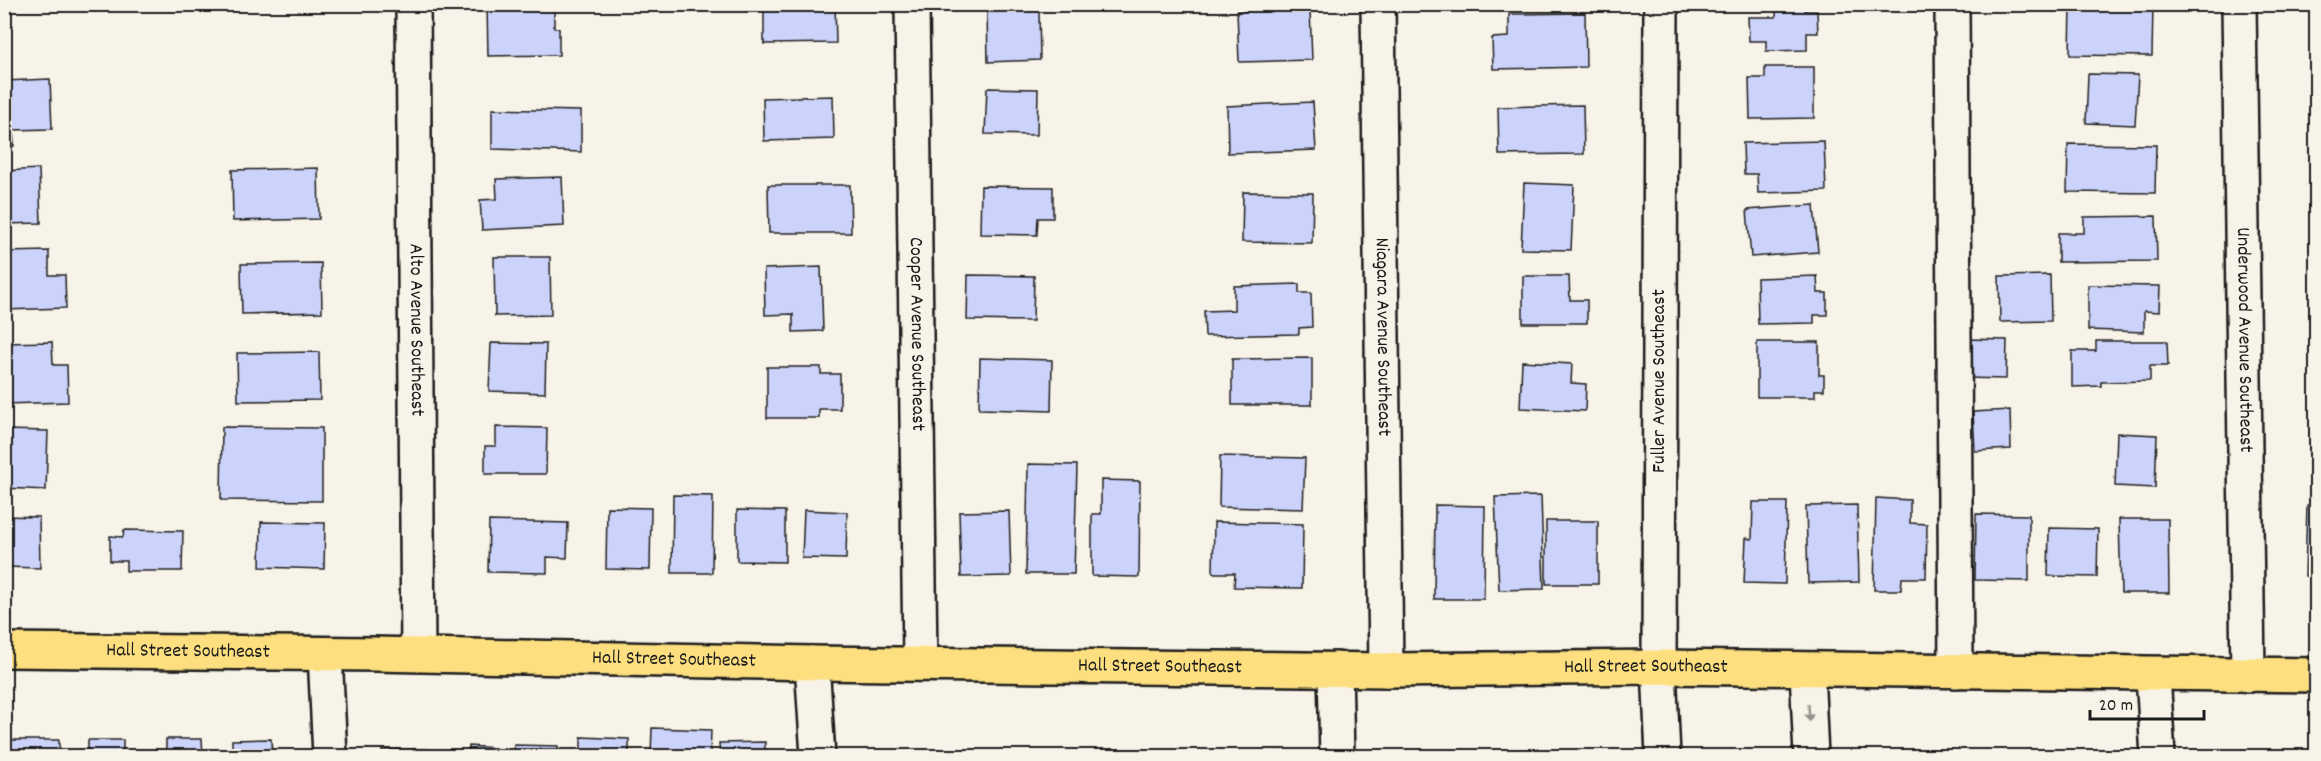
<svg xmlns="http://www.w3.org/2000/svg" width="2321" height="761" viewBox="0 0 2321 761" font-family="Dekko,sans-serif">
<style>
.building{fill:#ccd3fb;stroke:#1c1c1c;stroke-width:1.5}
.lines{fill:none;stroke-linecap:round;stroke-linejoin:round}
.minor-casing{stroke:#1c1c1c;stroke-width:38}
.major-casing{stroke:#1c1c1c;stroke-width:38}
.minor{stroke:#f7f3e8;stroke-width:33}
.major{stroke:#fddf80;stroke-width:33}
.oneway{fill:#94928c}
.labels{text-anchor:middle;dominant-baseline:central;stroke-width:4.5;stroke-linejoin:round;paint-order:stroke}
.street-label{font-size:20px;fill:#1c1c1c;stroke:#f7f3e8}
</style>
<rect width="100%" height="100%" fill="#f7f3e8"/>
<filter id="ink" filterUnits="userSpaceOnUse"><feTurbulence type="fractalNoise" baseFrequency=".0167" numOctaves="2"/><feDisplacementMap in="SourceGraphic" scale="12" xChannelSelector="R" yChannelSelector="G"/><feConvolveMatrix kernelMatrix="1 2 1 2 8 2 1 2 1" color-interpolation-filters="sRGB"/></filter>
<g filter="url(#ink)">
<!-- building -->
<g class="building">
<path d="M 554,4 L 554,28 L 559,28 L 559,55 L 488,56 L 487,5 Z"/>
<path d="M 764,4 L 835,4 L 836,43 L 764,44 Z"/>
<path d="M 2071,4 L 2153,4 L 2152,56 L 2070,55 Z"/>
<path d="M 1805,7 L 1805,11 L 1817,11 L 1818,33 L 1807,33 L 1807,50 L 1766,51 L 1766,41 L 1749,41 L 1748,17 L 1776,17 L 1776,8 Z"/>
<path d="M 1310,9 L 1312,60 L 1239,62 L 1237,11 Z"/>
<path d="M 1039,10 L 1040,60 L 988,62 L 987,11 Z"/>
<path d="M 1585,13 L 1586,67 L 1493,69 L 1492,38 L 1509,37 L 1509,14 Z"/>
<path d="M 1765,67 L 1814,67 L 1814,118 L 1750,119 L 1749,78 L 1765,78 Z"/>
<path d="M 2088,74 L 2138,75 L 2135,125 L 2086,123 Z"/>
<path d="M 50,79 L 52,129 L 13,130 L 14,146 L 4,146 L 4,81 Z"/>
<path d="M 987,88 L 1038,89 L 1037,135 L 985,134 Z"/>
<path d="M 833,96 L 834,139 L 764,141 L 763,98 Z"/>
<path d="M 1313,102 L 1316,150 L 1228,153 L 1227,106 Z"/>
<path d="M 1583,105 L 1584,154 L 1499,155 L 1498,107 Z"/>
<path d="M 492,109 L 581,111 L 581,152 L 492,149 Z"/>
<path d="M 1824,141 L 1826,191 L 1758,193 L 1757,174 L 1744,174 L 1743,143 Z"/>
<path d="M 2068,144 L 2156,145 L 2155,193 L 2067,192 Z"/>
<path d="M 318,168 L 319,219 L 233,221 L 232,170 Z"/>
<path d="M 39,169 L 41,223 L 4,224 L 4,171 Z"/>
<path d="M 562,177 L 564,226 L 482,230 L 480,200 L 497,199 L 496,179 Z"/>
<path d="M 1524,183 L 1574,185 L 1571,250 L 1521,249 Z"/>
<path d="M 768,185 L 850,185 L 851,233 L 769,233 Z"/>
<path d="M 981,186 L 1053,187 L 1053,218 L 1038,218 L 1037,235 L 980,234 Z"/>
<path d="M 1243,192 L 1313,193 L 1312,243 L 1242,242 Z"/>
<path d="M 1814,205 L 1818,252 L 1751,257 L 1747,210 Z"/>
<path d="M 2156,216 L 2157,261 L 2058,262 L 2058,233 L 2084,233 L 2084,217 Z"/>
<path d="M 49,251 L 49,275 L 65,275 L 66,308 L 4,310 L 4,252 Z"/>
<path d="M 494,257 L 550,257 L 551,315 L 495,316 Z"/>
<path d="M 321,263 L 322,312 L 242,314 L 241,264 Z"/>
<path d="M 821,267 L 823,331 L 793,332 L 793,314 L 765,315 L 764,269 Z"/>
<path d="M 968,275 L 1034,276 L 1033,321 L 967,320 Z"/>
<path d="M 2050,275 L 2051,321 L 2000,322 L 1999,276 Z"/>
<path d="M 1523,276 L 1569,276 L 1570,300 L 1587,300 L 1587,323 L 1523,323 Z"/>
<path d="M 1817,276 L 1818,293 L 1827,293 L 1827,315 L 1814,315 L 1814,323 L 1758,324 L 1757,278 Z"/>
<path d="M 1299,284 L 1299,293 L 1311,293 L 1312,327 L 1299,328 L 1299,334 L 1205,336 L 1204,311 L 1234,310 L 1234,286 Z"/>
<path d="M 2088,285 L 2160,286 L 2159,312 L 2144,311 L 2144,332 L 2088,330 Z"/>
<path d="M 1967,339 L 2007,340 L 2006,379 L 1966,378 Z"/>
<path d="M 2096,341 L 2167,341 L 2168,366 L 2150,366 L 2150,381 L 2101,382 L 2101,386 L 2072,387 L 2072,351 L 2096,351 Z"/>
<path d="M 52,342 L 53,365 L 67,365 L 68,402 L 4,404 L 4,343 Z"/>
<path d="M 1757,342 L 1819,342 L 1819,375 L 1824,375 L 1824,390 L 1815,390 L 1815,397 L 1757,397 Z"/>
<path d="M 491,343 L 546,344 L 545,393 L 489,391 Z"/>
<path d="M 319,352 L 320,400 L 238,401 L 237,353 Z"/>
<path d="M 980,358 L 1052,360 L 1051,411 L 979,409 Z"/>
<path d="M 1312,358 L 1312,405 L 1232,405 L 1232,359 Z"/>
<path d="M 1522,361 L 1572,364 L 1571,383 L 1586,384 L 1585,411 L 1520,408 Z"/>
<path d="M 767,367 L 821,367 L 821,374 L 840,374 L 840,409 L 819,409 L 819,418 L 767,418 Z"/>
<path d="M 2010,410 L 2011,449 L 1975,451 L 1973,412 Z"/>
<path d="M 222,427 L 322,428 L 322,501 L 221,500 Z"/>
<path d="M 496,427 L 547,428 L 546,474 L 485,474 L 485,446 L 496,446 Z"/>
<path d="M 4,430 L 48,431 L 46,490 L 4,488 Z"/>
<path d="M 2117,433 L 2157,435 L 2155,488 L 2115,486 Z"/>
<path d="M 1220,456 L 1305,458 L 1303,509 L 1219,507 Z"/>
<path d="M 1028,464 L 1077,465 L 1074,574 L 1026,574 Z"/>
<path d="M 1101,480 L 1140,481 L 1139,577 L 1092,576 L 1092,514 L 1101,514 Z"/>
<path d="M 673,495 L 713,496 L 712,573 L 672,573 Z"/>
<path d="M 1541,496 L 1544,589 L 1499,590 L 1495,497 Z"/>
<path d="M 1876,498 L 1910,500 L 1910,523 L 1927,524 L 1926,578 L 1902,578 L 1901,590 L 1874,590 Z"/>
<path d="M 1753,502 L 1787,502 L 1785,584 L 1744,583 L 1746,538 L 1752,539 Z"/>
<path d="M 1435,505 L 1485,506 L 1484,599 L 1434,599 Z"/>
<path d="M 1857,505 L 1859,582 L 1808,583 L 1806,506 Z"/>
<path d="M 2307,505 L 2316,505 L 2316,577 L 2305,576 Z"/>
<path d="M 607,507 L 651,508 L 650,570 L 606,569 Z"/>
<path d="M 737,510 L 785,511 L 785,562 L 737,561 Z"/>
<path d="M 804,510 L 847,512 L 846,559 L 802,558 Z"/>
<path d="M 1009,511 L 1011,576 L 961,577 L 959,512 Z"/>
<path d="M 1976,514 L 2029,515 L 2029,581 L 1975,580 Z"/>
<path d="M 4,516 L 39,517 L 40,568 L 4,567 Z"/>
<path d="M 2119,519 L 2168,519 L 2169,593 L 2121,593 Z"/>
<path d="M 489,521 L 568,523 L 567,558 L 547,557 L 547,573 L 488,572 Z"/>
<rect x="1546" y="521" width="52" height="63"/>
<path d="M 261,522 L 325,523 L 324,569 L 260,567 Z"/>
<path d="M 1214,522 L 1303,524 L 1302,588 L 1234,587 L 1235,573 L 1213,573 Z"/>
<path d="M 2049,528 L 2098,529 L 2097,577 L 2048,576 Z"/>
<path d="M 124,530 L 183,531 L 182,571 L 126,571 L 126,561 L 110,561 L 110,536 L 123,537 Z"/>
<path d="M 652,728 L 711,730 L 710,756 L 651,756 Z"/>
<path d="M 581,737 L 629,739 L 629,756 L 581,756 Z"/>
<path d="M 166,739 L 202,739 L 203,756 L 149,756 L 149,754 L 166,754 Z"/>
<path d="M 271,739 L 272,756 L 222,756 L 221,751 L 232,751 L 232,740 Z"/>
<rect x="7" y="740" width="52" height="16"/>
<path d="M 88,740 L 123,740 L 123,753 L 127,753 L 127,756 L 79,756 L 79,751 L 88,751 Z"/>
<path d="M 765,742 L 765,756 L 720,756 L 719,743 Z"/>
<path d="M 514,745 L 558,746 L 558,756 L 514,756 Z"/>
<path d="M 469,746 L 495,748 L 494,756 L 444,756 L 444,755 L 468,756 Z"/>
<path d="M 426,749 L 427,756 L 382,756 L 382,750 Z"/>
<path d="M 1285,752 L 1285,756 L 1231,756 L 1231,754 Z"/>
<rect x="1174" y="753" width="40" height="3"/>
</g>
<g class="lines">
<!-- minor casing -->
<g class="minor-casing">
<g id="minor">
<path id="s1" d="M 413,4 L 418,654"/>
<path id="s2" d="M 912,4 L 920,663"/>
<path id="s3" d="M 1378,4 L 1386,670"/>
<path d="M 1661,4 L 1659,667 L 1663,756"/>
<path d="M 1952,4 L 1956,671"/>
<path id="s4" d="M 2239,4 L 2248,675"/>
<path d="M 325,654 L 330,756"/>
<path d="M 812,663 L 818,756"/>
<path d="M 1335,669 L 1337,756"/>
<path d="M 1807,670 L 1811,756"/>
<path d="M 2153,675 L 2158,756"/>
</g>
</g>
<!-- major casing -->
<g class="major-casing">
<g id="major">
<path id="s5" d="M 4,650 L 374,654 L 812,663 L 1386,670 L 1659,667 L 2316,675"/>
</g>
</g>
<!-- minor -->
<use href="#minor" class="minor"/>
<!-- major -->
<use href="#major" class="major"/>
</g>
<!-- one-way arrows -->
<defs><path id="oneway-solid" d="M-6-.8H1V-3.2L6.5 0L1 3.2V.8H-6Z" transform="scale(1.5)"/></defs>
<use class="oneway" href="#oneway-solid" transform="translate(1809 713) rotate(87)"/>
</g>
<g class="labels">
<!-- street labels -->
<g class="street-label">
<text stroke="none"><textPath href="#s1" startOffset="326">Alto Avenue Southeast</textPath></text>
<text stroke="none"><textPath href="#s2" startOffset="330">Cooper Avenue Southeast</textPath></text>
<text stroke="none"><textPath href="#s3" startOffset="333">Niagara Avenue Southeast</textPath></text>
<text stroke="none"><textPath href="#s4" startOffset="336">Underwood Avenue Southeast</textPath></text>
<text transform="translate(1660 381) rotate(-90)">Fuller Avenue Southeast</text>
<text stroke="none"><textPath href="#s5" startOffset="184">Hall Street Southeast</textPath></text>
<text stroke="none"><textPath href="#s5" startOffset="670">Hall Street Southeast</textPath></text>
<text stroke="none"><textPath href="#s5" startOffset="1156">Hall Street Southeast</textPath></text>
<text stroke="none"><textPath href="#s5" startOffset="1642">Hall Street Southeast</textPath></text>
</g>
</g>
<!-- margin -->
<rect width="2321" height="761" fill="none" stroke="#f7f3e8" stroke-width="24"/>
<rect x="12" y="12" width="2297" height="737" fill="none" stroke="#1c1c1c" stroke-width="2" filter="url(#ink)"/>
<!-- scale -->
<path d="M2090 710v9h114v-9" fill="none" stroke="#1c1c1c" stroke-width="3"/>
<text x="2099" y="710" font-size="18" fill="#1c1c1c" stroke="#f7f3e8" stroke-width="4.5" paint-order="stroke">20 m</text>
</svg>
